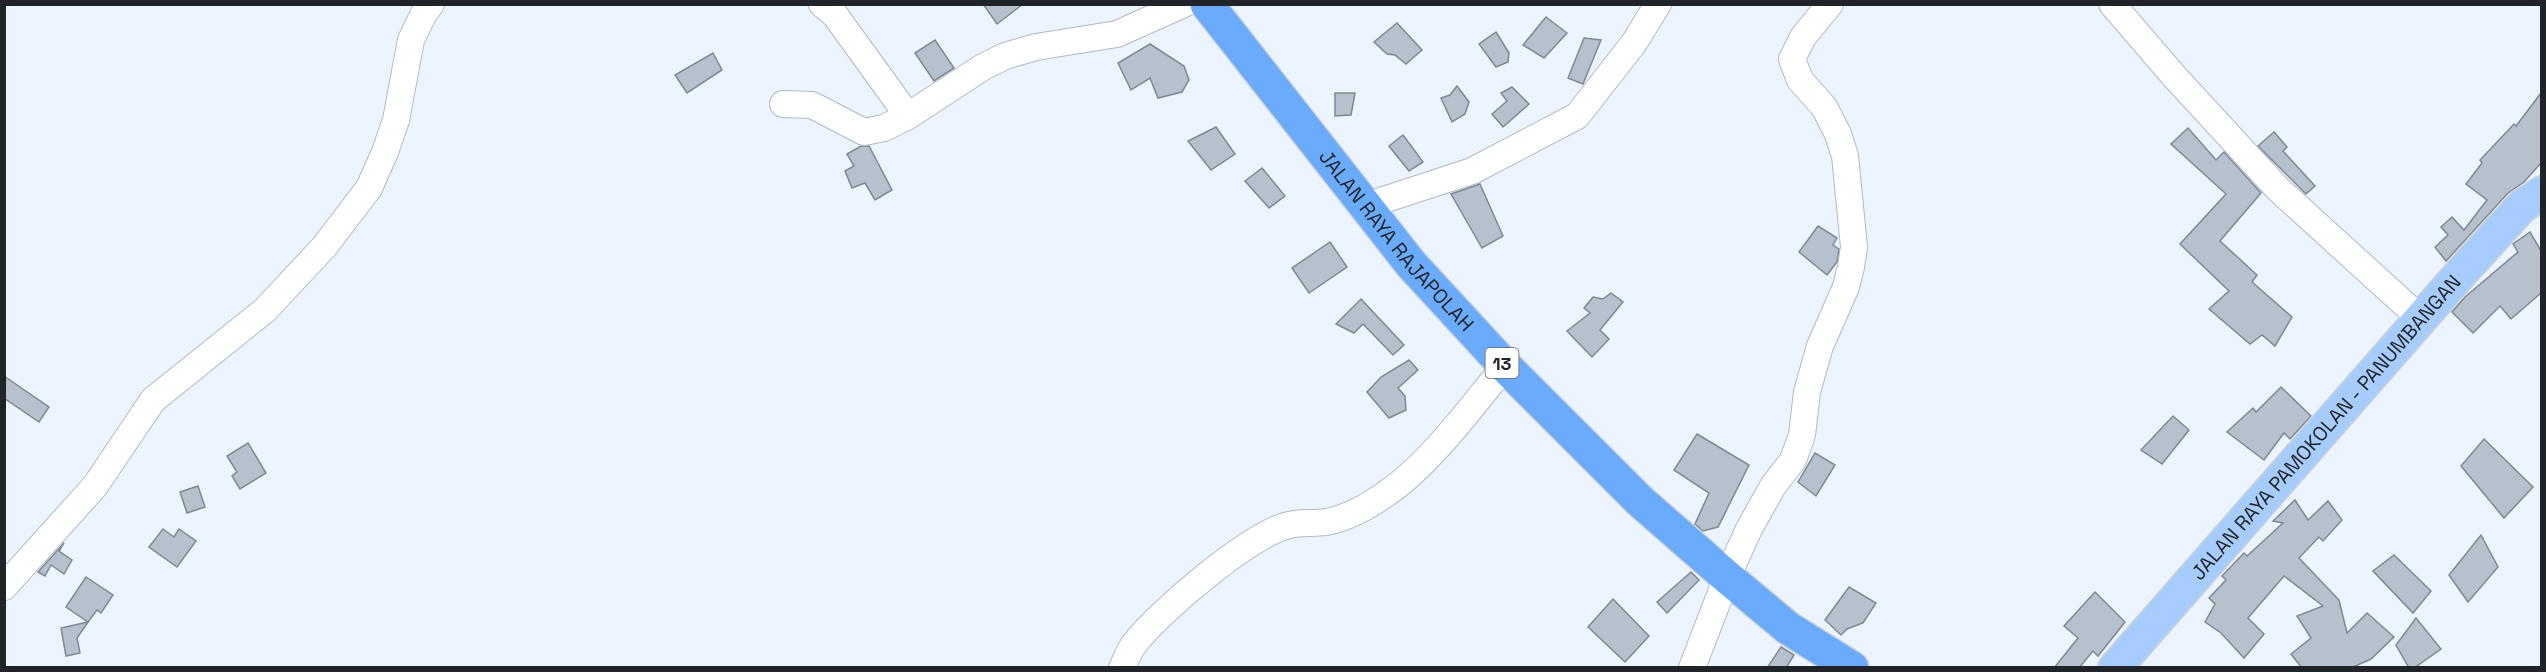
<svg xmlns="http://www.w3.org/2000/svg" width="2546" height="672" viewBox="0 0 2546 672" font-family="'Space Grotesk',sans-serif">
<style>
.building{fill:#b7c1cd;stroke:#7f8893;stroke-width:1.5}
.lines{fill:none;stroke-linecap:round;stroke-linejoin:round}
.minor-casing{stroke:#afb9c5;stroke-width:28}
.major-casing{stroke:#d2d3d4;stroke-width:36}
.highway-casing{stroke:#d2d3d4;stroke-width:36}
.minor{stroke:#fff;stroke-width:26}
.major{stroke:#a6cdfd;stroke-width:33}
.highway{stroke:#6aabfb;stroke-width:33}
.labels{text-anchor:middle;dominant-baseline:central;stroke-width:5;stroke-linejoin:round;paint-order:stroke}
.shield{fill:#fff;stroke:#636668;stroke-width:1.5}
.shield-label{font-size:18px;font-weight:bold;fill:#202428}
.street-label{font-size:20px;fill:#202428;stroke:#fff}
</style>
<rect width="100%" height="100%" fill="#ecf4ff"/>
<!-- building -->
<g class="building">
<path d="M 983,4 L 1023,4 L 997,24 Z"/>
<path d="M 1546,17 L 1567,33 L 1544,58 L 1523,45 Z"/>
<path d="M 1397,23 L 1422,50 L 1406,64 L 1395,55 L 1387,54 L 1374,42 Z"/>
<path d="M 1496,32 L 1509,53 L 1508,62 L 1496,67 L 1479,44 Z"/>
<path d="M 1584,38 L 1601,40 L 1583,84 L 1568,78 Z"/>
<path d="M 935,40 L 954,68 L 934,81 L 915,53 Z"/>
<path d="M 1150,44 L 1184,66 L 1189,80 L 1182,92 L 1158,98 L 1150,78 L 1131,90 L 1118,63 Z"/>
<path d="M 713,53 L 722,70 L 687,93 L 675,75 Z"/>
<path d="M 1457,86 L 1469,102 L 1465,114 L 1452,122 L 1441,98 L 1450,95 Z"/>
<path d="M 1512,87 L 1529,104 L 1503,127 L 1492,114 L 1507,101 L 1501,93 Z"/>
<path d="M 1335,93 L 1355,93 L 1351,115 L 1335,116 Z"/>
<path d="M 2541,93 L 2541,163 L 2524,182 L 2508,193 L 2446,261 L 2435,247 L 2448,235 L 2441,227 L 2452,217 L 2464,230 L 2487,200 L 2466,184 L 2482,163 L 2480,160 L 2514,124 L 2516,126 Z"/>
<path d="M 1216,127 L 1235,154 L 1211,170 L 1188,141 Z"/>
<path d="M 2188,128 L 2216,160 L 2224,152 L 2261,193 L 2220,241 L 2257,275 L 2252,282 L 2292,317 L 2275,346 L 2262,335 L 2250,344 L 2209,309 L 2229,291 L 2180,244 L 2226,194 L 2171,144 Z"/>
<path d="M 2274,132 L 2287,147 L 2283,151 L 2315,186 L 2306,194 L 2258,146 Z"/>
<path d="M 1403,135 L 1423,162 L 1409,171 L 1389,146 Z"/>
<path d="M 861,146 L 869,146 L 892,190 L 875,200 L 865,183 L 852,188 L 845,171 L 854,166 L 847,154 Z"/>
<path d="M 1262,168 L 1285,196 L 1269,208 L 1245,181 Z"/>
<path d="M 1480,184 L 1503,236 L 1482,248 L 1451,194 Z"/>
<path d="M 1818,226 L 1837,238 L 1833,245 L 1839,249 L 1837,262 L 1827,275 L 1799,252 Z"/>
<path d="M 2530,232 L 2541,251 L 2541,293 L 2511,319 L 2500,306 L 2473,333 L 2452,312 L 2465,297 L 2518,252 L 2513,244 Z"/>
<path d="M 1330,242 L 1347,267 L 1309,293 L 1292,268 Z"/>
<path d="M 1611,293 L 1623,302 L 1600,330 L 1609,339 L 1592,357 L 1567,331 L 1590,313 L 1584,308 L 1593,297 L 1603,299 Z"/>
<path d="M 1361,299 L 1404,345 L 1393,355 L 1363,324 L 1354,333 L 1336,324 Z"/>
<path d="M 1409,360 L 1418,370 L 1398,388 L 1405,396 L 1406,410 L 1389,418 L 1367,392 L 1381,377 Z"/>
<path d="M 4,376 L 49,407 L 39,422 L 4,398 Z"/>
<path d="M 2281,387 L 2311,416 L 2290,439 L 2284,433 L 2264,460 L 2227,432 L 2253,408 L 2256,412 Z"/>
<path d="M 2173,416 L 2189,430 L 2162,464 L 2141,450 Z"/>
<path d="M 1697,434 L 1749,465 L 1718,527 L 1703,531 L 1695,524 L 1709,493 L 1674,470 Z"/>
<path d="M 2484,439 L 2533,487 L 2504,518 L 2461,466 Z"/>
<path d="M 248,443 L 266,473 L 240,489 L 232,476 L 237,472 L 227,456 Z"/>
<path d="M 1815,453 L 1835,465 L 1816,496 L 1798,482 Z"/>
<path d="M 198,486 L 205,507 L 187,513 L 180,492 Z"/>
<path d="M 2295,500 L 2308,520 L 2328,501 L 2342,520 L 2323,541 L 2319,537 L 2299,558 L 2339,600 L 2347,633 L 2367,613 L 2394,637 L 2371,659 L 2351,668 L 2302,668 L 2291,654 L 2311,638 L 2297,616 L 2323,606 L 2284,576 L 2248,618 L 2264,634 L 2244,658 L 2221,633 L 2205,622 L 2215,604 L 2209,598 L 2226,580 L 2222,576 L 2244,553 L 2247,556 L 2283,523 L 2273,521 Z"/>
<path d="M 163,529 L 174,537 L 179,529 L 196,541 L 177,567 L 149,547 Z"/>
<path d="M 2481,535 L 2498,567 L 2468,602 L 2449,575 Z"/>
<path d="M 64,543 L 59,551 L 72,560 L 64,574 L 51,565 L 45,576 L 38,572 Z"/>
<path d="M 2394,555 L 2431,591 L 2413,613 L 2373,571 Z"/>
<path d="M 1691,572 L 1699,580 L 1667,613 L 1657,602 Z"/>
<path d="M 86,577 L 113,595 L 101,613 L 97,610 L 88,622 L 66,607 Z"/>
<path d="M 1849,587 L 1876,603 L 1863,623 L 1847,629 L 1841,635 L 1825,620 Z"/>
<path d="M 2095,592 L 2125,622 L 2098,656 L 2093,651 L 2079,668 L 2054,668 L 2078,638 L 2064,626 Z"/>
<path d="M 1613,599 L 1649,636 L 1625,662 L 1588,627 Z"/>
<path d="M 2416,618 L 2441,649 L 2414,668 L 2409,668 L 2396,645 Z"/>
<path d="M 88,622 L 77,638 L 80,653 L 66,656 L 61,628 Z"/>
<path d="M 1781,647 L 1794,655 L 1786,668 L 1767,668 Z"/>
</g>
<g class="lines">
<!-- minor casing -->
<g class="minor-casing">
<g id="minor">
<path d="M 822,4 L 835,15 L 908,116"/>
<path d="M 2112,4 L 2174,76 L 2278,189 L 2421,319"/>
<path d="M 783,104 L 812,105 L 864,132 L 884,128 L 908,116 L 983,67 L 1005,56 L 1036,47 L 1117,34 L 1184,4"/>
<path d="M 1365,206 L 1472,171 L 1577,116 L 1634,43 L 1658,4"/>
<path d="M 4,587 L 95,486 L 153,400 L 265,310 L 324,247 L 369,188 L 385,152 L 396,120 L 411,40 L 423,15 L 431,4"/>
<path d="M 1122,668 C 1126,660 1129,650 1135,643 C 1159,612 1251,533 1289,525 C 1301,522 1314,524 1326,522 C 1348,518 1369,506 1387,493 C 1429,465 1472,406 1505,366"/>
<path d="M 1692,668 L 1727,577 L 1749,529 L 1773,486 L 1793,460 L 1802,435 L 1807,392 L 1820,346 L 1846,287 L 1851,267 L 1854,247 L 1845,156 L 1838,134 L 1824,107 L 1800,80 L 1792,59 L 1803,37 L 1830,4"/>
</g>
</g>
<!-- major casing -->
<g class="major-casing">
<g id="major">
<path id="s1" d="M 2115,668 L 2461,273 L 2522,206 L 2542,193"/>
</g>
</g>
<!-- highway casing -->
<g class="highway-casing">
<g id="highway">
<path id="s2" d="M 1207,4 L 1411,264 L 1505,366 L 1640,501 L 1727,577 L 1788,628 L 1852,668"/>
</g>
</g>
<!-- minor -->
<use href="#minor" class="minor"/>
<!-- major -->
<use href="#major" class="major"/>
<!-- highway -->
<use href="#highway" class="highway"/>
</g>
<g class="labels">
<!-- shield labels -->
<rect class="shield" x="1485.5" y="348" width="33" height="30" rx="4.5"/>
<g class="shield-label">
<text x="1502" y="363">13</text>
</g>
<!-- street labels -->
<g class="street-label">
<text stroke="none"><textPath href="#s2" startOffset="303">JALAN RAYA RAJAPOLAH</textPath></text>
<text stroke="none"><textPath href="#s1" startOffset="320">JALAN RAYA PAMOKOLAN - PANUMBANGAN</textPath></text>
</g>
</g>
<!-- border -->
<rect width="2546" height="672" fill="none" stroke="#202428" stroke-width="12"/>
</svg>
